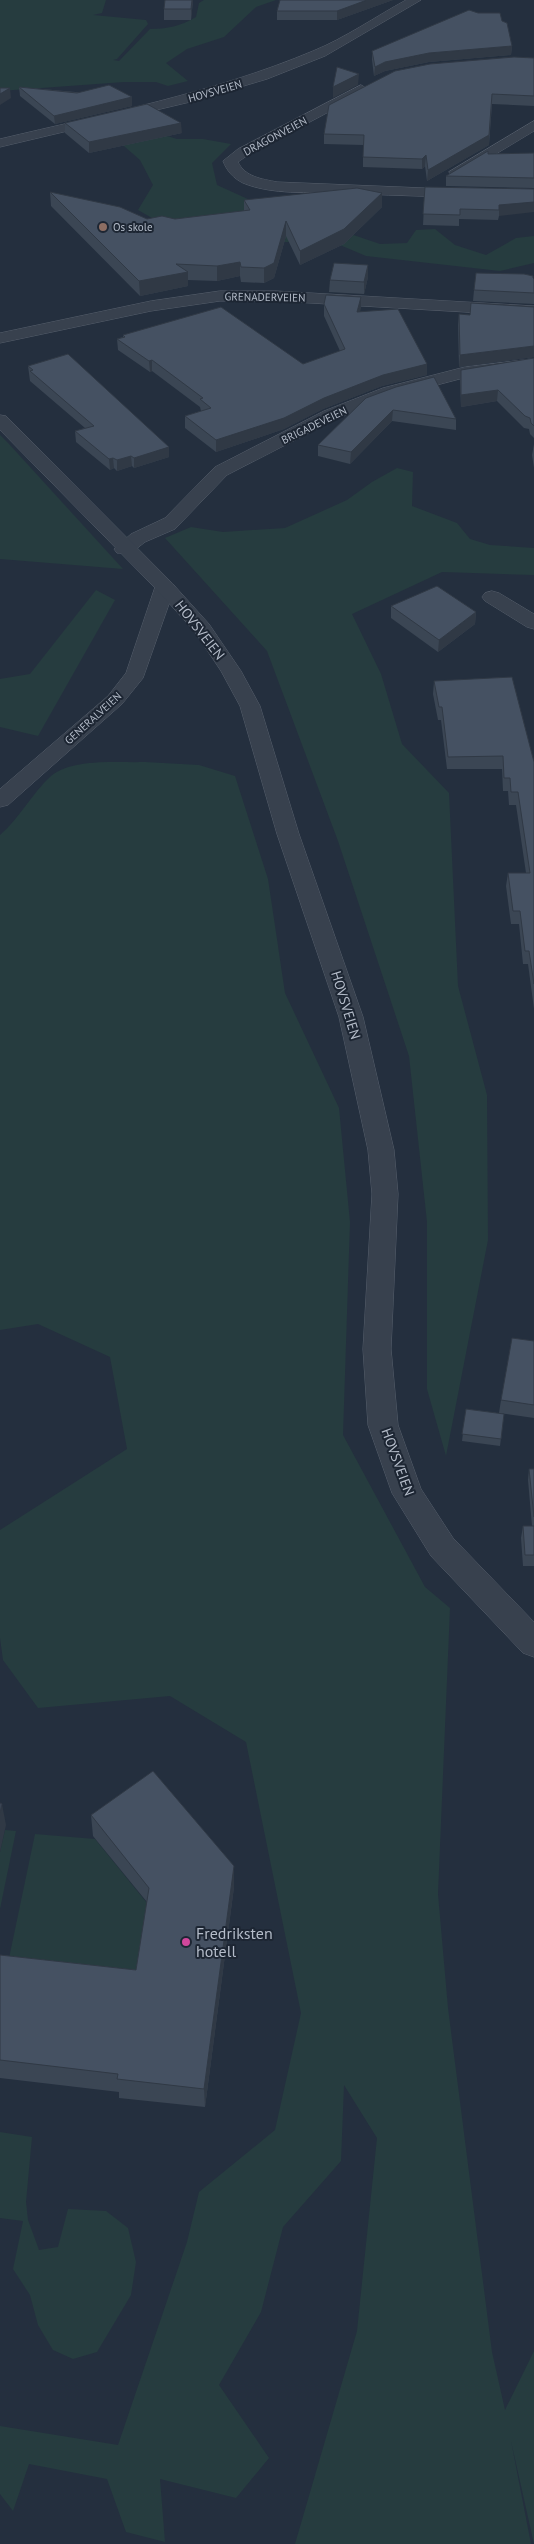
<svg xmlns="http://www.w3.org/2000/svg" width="534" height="2544" viewBox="0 0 534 2544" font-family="'PT Sans',sans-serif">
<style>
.green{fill:#263c3f}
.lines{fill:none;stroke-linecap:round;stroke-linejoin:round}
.minor-casing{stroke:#565f6c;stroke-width:1}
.tertiary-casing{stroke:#565f6c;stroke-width:1}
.minor{fill:#38414e;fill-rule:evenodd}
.tertiary{fill:#38414e;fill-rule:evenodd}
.wall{fill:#3b4654}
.shaded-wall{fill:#303945}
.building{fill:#455162;stroke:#303945}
.education-dot{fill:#8d6e63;stroke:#1d2633;stroke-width:2}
.hotel-dot{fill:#d1479c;stroke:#1d2633;stroke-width:2}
.labels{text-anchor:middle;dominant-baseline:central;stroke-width:4;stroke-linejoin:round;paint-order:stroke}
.far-street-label{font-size:11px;fill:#b4bcc9;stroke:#1d2633}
.far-poi-label{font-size:11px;fill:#b4bcc9;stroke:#1d2633;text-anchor:start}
.street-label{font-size:14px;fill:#b4bcc9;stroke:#1d2633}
.near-poi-label{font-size:16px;fill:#b4bcc9;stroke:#1d2633;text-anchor:start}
</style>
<rect width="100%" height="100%" fill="#242f3e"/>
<!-- green -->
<g class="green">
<path d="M 0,0 L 106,0 L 102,13 L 93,15 L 146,20 L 148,24 L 117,59 L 113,60 L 119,61 L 150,29 C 167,29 181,26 196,17 L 199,3 L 204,0 L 276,0 L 256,7 L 224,37 L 187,49 L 166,63 L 188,81 L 168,86 L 156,82 L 124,82 L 0,91 Z"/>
<path d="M 147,130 L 177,139 L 203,139 L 231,144 L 212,163 L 217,185 L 250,200 L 380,244 L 407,243 L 416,230 L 435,229 L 455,245 L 486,255 L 516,238 L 534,236 L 534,263 L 500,271 L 366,256 L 328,240 L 286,242 L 220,236 L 159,222 L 138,210 L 153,185 L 140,160 L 117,140 Z"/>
<path d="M 0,435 L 9,444 L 123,569 L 0,559 Z"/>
<path d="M 397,468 L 413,472 L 412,506 L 457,523 L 470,539 L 490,545 L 534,548 L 534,575 L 442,572 L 352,614 L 381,674 L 402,744 L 449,793 L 458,986 L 487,1095 L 488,1240 L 446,1456 L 427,1389 L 427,1222 L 409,1056 L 338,841 L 267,651 L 165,538 L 191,527 L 223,532 L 285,528 L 347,500 L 372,482 Z"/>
<path d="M 96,590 L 115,600 L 38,736 L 0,727 L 0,679 L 30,674 Z"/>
<path d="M 145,762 L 199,765 L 235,776 L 268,879 L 285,993 L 339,1108 L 350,1222 L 343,1435 L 425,1587 L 450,1608 L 438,1894 L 448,2008 L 492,2352 L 505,2410 L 534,2351 L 534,2544 L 511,2441 L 531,2544 L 295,2544 L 357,2331 L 377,2138 L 344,2085 L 341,2161 L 283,2227 L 261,2312 L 219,2385 L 269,2458 L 236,2498 L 160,2479 L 165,2542 L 126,2532 L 107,2479 L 29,2464 L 13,2511 L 0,2494 L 0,2426 L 118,2445 L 187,2242 L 199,2192 L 275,2130 L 301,2013 L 246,1742 L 170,1696 L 38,1708 L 3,1660 L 0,1638 L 0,1530 L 127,1449 L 110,1357 L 38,1324 L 0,1330 L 0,835 C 20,818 32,793 51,776 C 73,758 118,763 145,762 Z"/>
<path d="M 5,1830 L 16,1831 L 0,1909 L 0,1852 Z"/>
<path d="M 35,1834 L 95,1839 L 151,1908 L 132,2025 L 8,1963 Z"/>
<path d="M 0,2132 L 32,2137 L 26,2202 L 28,2220 L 39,2250 L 58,2247 L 68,2209 L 106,2211 L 128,2228 L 136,2262 L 131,2295 L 97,2352 L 73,2359 L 53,2350 L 38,2325 L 30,2295 L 13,2269 L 23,2221 L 0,2218 Z"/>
</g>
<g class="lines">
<!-- minor casing -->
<g class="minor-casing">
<g id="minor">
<path d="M 406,0 L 421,0 L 325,56 L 267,79 L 190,102 L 0,147 L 0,139 C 105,114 213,93 313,51 C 345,38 375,17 406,0 Z"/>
<path d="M 361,85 L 368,89 L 366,92 L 248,155 L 238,162 C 245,177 262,179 277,182 L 473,190 L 534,190 L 534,198 C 469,198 405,196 340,193 C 309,192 272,195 243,183 C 233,178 227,171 223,161 L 238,149 Z"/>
<path d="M 534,121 L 534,131 L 461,175 L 451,175 L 449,172 Z"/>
<path d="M 220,291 L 276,291 L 534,306 L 534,316 L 276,301 L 220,301 L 151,311 L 0,343 L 0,333 L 151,301 Z"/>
<path d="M 534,359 L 534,369 L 471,376 L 395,396 L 336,419 L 227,475 L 175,529 L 145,542 L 131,553 L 117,553 L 114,549 L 131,534 L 165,518 L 215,467 L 324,411 L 383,388 L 465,367 Z"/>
<path d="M 165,581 L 172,583 L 175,587 L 143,678 L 122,704 L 8,805 L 0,807 L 0,789 L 108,696 L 126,673 L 155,587 L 158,583 Z"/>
<path d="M 492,591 L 499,593 L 534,614 L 534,629 L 527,627 L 485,601 L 482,597 L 485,593 Z"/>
</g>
</g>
<!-- tertiary casing -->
<g class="tertiary-casing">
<path id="tertiary" d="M 0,415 L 6,416 L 172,583 L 209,624 L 241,671 L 260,706 L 299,834 L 363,1017 L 394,1150 L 398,1194 L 391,1349 L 398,1425 L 421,1489 L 453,1538 L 534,1622 L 534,1657 L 523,1653 L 431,1556 L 392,1493 L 368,1425 L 363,1349 L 372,1194 L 368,1150 L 339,1017 L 277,834 L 240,706 L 221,671 L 195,632 L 158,591 L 0,430 Z"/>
</g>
<!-- minor -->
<use href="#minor" class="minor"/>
<!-- tertiary -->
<use href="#tertiary" class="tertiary"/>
</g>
<!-- wall -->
<g class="wall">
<path d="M 165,0 L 193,0 L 191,20 L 164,20 L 164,9 Z"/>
<path d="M 393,0 L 337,20 L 277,20 L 277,11 Z"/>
<path d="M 502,21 L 512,46 L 511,55 L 429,62 L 385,71 L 374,76 L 372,60 L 372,51 Z"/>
<path d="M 534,58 L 534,106 L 492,104 L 489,145 L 427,181 L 425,166 L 422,169 L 363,167 L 363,145 L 324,144 L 324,134 Z"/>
<path d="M 19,87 L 132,97 L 132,106 L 55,124 L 20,96 Z"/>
<path d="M 65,123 L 182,133 L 89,153 L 65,133 Z"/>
<path d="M 534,153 L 534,188 L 446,186 L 446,176 L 488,154 Z"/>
<path d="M 425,187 L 534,189 L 499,216 L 498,220 L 459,219 L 459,226 L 423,225 Z"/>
<path d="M 50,192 L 147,219 L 175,219 L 244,211 L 244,200 L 382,193 L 382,207 L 344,244 L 300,265 L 286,236 L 274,278 L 264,283 L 241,282 L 240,276 L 217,281 L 188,280 L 188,286 L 140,296 L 51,206 Z"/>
<path d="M 368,265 L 368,277 L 364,294 L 329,292 L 330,280 Z"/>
<path d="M 533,278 L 534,279 L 534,304 L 473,301 L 474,290 Z"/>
<path d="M 361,297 L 360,312 L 427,375 L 382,386 L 323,409 L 284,429 L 216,452 L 185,428 L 185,416 L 201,411 L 200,407 L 152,371 L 150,372 L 118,350 L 117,339 L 123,337 L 123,335 L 303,364 L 340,351 L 324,316 L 324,304 Z"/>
<path d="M 534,307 L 534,438 L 530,434 L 529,429 L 524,428 L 497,401 L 461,407 L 460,381 L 461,370 L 534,358 L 534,357 L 459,367 L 458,325 L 459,314 L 470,315 Z"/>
<path d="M 28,366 L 169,457 L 134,468 L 132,466 L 117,471 L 114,468 L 110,470 L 76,442 L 75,431 L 85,428 L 30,381 Z"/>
<path d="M 366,398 L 456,419 L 456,430 L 392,421 L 350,464 L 318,456 L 318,445 Z"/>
<path d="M 534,444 L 534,468 L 532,455 Z"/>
<path d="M 391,606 L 476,612 L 475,624 L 438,652 L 391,618 Z"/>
<path d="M 434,681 L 534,762 L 534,1009 L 528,964 L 523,964 L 519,924 L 511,924 L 506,886 L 508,873 L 526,873 L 516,805 L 509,805 L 508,791 L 503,791 L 502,769 L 447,769 L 441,720 L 438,720 L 433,694 Z"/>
<path d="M 534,1341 L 534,1418 L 499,1413 L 501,1400 Z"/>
<path d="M 466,1409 L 504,1414 L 500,1446 L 462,1441 Z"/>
<path d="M 529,1469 L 534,1469 L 534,1566 L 523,1566 L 521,1538 L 523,1526 L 532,1526 L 528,1480 Z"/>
<path d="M 91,1815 L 234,1887 L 205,2107 L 119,2098 L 119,2092 L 0,2078 L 0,1955 L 136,1970 L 147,1902 L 93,1836 Z"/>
</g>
<!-- shaded-wall -->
<g class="shaded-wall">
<path d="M 192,0 L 193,0 L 191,20 L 191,9 Z"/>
<path d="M 367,0 L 393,0 L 337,20 L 337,11 Z"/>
<path d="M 512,46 L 511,55 L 429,62 L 385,71 L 374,76 L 375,67 L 385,62 L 429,53 Z"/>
<path d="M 359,74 L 358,85 L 333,98 L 333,87 Z"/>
<path d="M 10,88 L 11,98 L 0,105 L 0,94 Z"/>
<path d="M 132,97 L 132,106 L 55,124 L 54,116 Z"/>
<path d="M 181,123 L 182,133 L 89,153 L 89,142 Z"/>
<path d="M 489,135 L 489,145 L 427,181 L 428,170 Z"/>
<path d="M 426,155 L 425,166 L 422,169 L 422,159 Z"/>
<path d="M 382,193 L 382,207 L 344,244 L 300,265 L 300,251 Z"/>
<path d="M 534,202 L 534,212 L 499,216 L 499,205 Z"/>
<path d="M 286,221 L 286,236 L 274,278 L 264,283 L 264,268 Z"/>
<path d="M 240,262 L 240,276 L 217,281 L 217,266 Z"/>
<path d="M 368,265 L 368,277 L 364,294 L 364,282 Z"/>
<path d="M 188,272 L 188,286 L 140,296 L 139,281 Z"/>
<path d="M 361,297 L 361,308 L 357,323 L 357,312 Z"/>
<path d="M 534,346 L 534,357 L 459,367 L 460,355 Z"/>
<path d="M 152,360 L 152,371 L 150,372 L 149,361 Z"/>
<path d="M 427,364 L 427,375 L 382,386 L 323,409 L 284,429 L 216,452 L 216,440 L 383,375 Z"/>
<path d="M 498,390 L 497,401 L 461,407 L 461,395 Z"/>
<path d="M 393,410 L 392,421 L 350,464 L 351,452 Z"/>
<path d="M 169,447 L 169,457 L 134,468 L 134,458 Z"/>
<path d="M 131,456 L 132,466 L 117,471 L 117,460 Z"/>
<path d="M 113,458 L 114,468 L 110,470 L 109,459 Z"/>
<path d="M 476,612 L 475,624 L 438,652 L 439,640 Z"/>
<path d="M 2,1804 L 6,1825 L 0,1852 L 0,1813 Z"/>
<path d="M 234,1866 L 234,1887 L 205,2107 L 204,2089 Z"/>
</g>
<!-- building -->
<g class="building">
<path d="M 165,0 L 192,0 L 191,9 L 164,9 Z"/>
<path d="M 280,0 L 367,0 L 337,11 L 277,11 Z"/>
<path d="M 469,10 L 478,13 L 500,13 L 502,21 L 507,23 L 512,46 L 429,53 L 385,62 L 375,67 L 372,51 Z"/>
<path d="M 514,57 L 534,58 L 534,96 L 492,94 L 489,135 L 428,170 L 426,155 L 422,159 L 363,157 L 364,135 L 324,134 L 329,105 L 395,71 L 430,64 Z"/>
<path d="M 337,67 L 359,74 L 333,87 Z"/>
<path d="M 109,85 L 132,97 L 54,116 L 19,87 L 77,93 Z"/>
<path d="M 0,88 L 10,88 L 0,94 Z"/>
<path d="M 147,104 L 181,123 L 89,142 L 65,123 Z"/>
<path d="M 488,151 L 488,154 L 534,153 L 534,178 L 446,176 Z"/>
<path d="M 425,187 L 534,189 L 534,202 L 499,205 L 499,210 L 460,209 L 460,215 L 423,214 Z"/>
<path d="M 357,188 L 382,193 L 344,229 L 300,251 L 286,221 L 274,263 L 264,268 L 241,267 L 240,262 L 217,266 L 176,264 L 188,272 L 139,281 L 50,192 L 120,207 L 147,219 L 162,216 L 175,219 L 250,210 L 244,200 Z"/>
<path d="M 334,263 L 368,265 L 364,282 L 330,280 Z"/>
<path d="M 476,273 L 524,274 L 533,276 L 533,278 L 534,279 L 534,293 L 474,290 Z"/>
<path d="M 326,295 L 361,297 L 357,312 L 398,309 L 427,364 L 383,375 L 324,398 L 284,418 L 216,440 L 185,416 L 211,408 L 200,399 L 203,398 L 152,360 L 149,361 L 117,339 L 125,337 L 123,335 L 221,307 L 303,364 L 345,349 L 324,304 Z"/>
<path d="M 471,303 L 534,307 L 534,346 L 460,355 L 459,314 L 470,315 Z"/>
<path d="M 68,354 L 169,447 L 134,458 L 131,456 L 117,460 L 113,458 L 109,459 L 75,431 L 94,426 L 30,371 L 33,370 L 28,366 Z"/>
<path d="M 534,358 L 534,426 L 531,423 L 530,418 L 525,416 L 498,390 L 461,395 L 461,370 Z"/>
<path d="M 434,377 L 456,419 L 393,410 L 351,452 L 318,445 L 366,398 L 396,387 Z"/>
<path d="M 437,586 L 476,612 L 439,640 L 391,606 Z"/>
<path d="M 512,677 L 534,762 L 534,984 L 529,951 L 525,951 L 520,911 L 513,911 L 508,873 L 530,873 L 518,792 L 511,792 L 510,778 L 504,778 L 503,756 L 448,757 L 442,707 L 439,707 L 434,681 Z"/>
<path d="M 512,1338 L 534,1341 L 534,1405 L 501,1400 Z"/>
<path d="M 466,1409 L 504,1414 L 501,1439 L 462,1434 Z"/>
<path d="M 529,1469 L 534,1469 L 534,1517 Z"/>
<path d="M 523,1526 L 534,1526 L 534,1555 L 525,1555 Z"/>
<path d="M 153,1771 L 234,1866 L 204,2089 L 117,2079 L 118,2074 L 0,2060 L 0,1955 L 136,1970 L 149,1888 L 91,1815 Z"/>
<path d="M 0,1803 L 2,1804 L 0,1813 Z"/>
</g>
<!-- markers -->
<circle class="education-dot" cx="103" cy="227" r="5"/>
<circle class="hotel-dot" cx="186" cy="1942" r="5"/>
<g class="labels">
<!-- far-street labels -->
<g class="far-street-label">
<text transform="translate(215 91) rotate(-16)">HOVSVEIEN</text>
<text transform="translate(275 136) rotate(-28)">DRAGONVEIEN</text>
<text transform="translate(265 297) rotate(1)">GRENADERVEIEN</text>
<text transform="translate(314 425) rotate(-26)">BRIGADEVEIEN</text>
<text transform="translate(93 718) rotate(-42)">GENERALVEIEN</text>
</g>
<!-- far-poi labels -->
<g class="far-poi-label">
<text x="113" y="227">Os skole</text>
</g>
<!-- street labels -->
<g class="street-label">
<text transform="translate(200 630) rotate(52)">HOVSVEIEN</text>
<text transform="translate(346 1005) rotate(73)">HOVSVEIEN</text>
<text transform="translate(398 1462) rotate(70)">HOVSVEIEN</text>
</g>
<!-- near-poi labels -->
<g class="near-poi-label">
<text x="196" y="1933">Fredriksten<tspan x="196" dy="18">hotell</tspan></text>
</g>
</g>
</svg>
